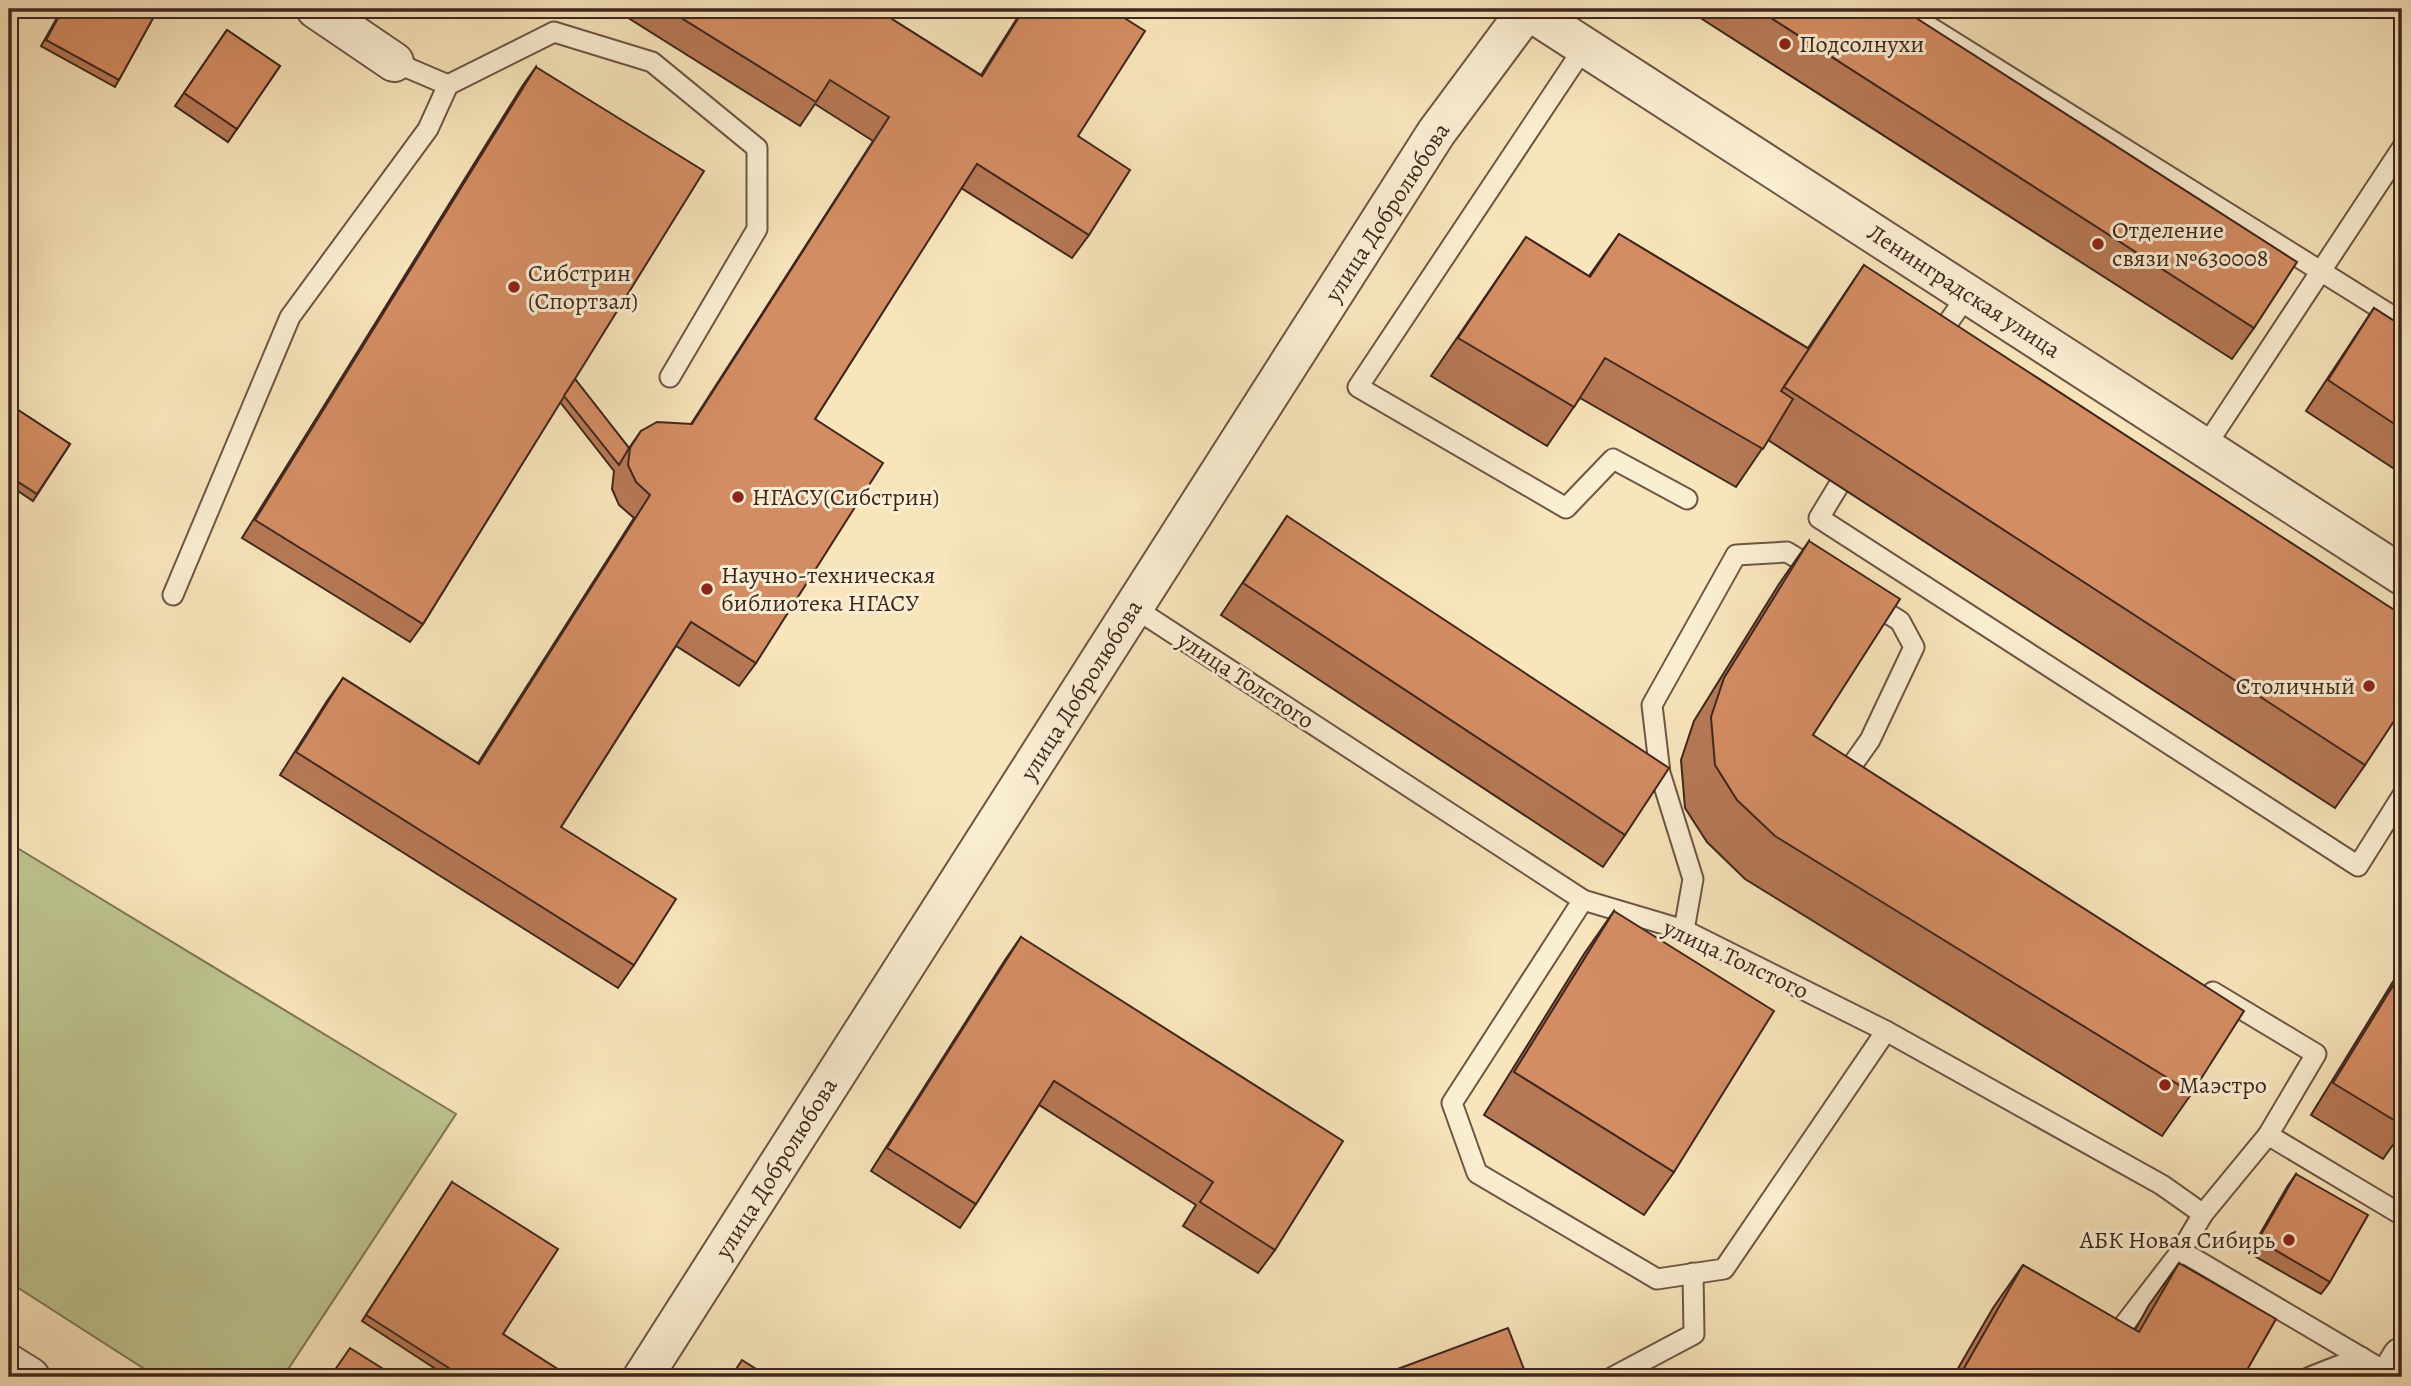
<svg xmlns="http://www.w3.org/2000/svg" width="2411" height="1386" viewBox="0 0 2411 1386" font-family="Alegreya,serif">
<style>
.green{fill:#bec590;stroke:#7e7656;stroke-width:2}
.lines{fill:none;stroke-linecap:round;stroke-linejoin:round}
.service-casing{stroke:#6d5644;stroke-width:23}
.minor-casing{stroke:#6d5644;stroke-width:42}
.tertiary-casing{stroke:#6d5644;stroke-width:42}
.service{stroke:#faeed3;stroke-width:19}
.minor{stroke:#faeed3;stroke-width:38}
.tertiary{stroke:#faeed3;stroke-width:38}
.wall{fill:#b67955;stroke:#3f261d;stroke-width:2}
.building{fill:#d48d63;stroke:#3f261d;stroke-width:2}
.poi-dot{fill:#8f2418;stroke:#faeed3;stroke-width:2.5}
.labels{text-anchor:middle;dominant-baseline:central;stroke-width:6;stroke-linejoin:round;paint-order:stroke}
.poi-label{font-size:24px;fill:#3f261d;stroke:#faeed3;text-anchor:start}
.street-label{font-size:24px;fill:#3f261d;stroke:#faeed3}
</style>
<rect width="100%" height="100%" fill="#f8e5bb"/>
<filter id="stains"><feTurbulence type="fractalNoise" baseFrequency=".00286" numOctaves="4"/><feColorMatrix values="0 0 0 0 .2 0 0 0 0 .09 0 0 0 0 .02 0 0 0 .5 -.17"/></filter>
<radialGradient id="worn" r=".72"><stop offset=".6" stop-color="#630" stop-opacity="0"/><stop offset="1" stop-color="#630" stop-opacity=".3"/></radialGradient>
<!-- green -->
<path class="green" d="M 9,843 L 456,1114 L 283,1377 L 157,1377 L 9,1282 Z"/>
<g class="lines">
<!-- service casing -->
<g class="service-casing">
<g id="service">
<path d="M 1901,9 L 2402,322"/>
<path d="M 1585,46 L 1358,387 L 1566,508 L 1613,459 L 1687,499"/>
<path d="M 448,85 L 554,32 L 652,62 L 757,148 L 757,229 L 670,377"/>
<path d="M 1934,343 L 1968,294"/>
<path d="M 2205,447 L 2402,148"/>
<path d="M 1839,485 L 1819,518 L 2358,866 L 2402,796"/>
<path d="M 173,595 L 290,317 L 428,129 L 448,85 L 394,62"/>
<path d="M 1133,607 L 1583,900 L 1684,930 L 1886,1031 L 2162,1185 L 2203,1214"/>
<path d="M 1861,779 L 1848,771 L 1870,740 L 1914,647 L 1900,621 L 1869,602"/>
<path d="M 1583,900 L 1452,1103 L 1477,1173 L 1657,1279 L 1724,1269 L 1886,1031"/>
<path d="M 1684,930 L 1693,879 L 1660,773 L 1652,705 L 1736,555 L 1787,552 L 1820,572"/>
<path d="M 2213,992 L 2316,1054 L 2268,1135 L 2402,1215"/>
<path d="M 2268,1135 L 2203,1214 L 2181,1251 L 2391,1375"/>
<path d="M 2110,1343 L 2181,1251"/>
<path d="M 1613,1377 L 1694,1334 L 1693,1273"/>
<path d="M 2310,1377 L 2361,1357"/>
</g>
</g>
<!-- minor casing -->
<g class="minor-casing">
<g id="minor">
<path d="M 316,9 L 394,62"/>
<path d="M 1526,9 L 2402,575"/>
<path d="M 9,1364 L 30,1377"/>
<path d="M 643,1377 L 1436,133 L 1528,9"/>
</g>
</g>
<!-- tertiary casing -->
<g class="tertiary-casing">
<path id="tertiary" d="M 2390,1377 L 2402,1357"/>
</g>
<!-- service -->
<use href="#service" class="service"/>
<!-- minor -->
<use href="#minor" class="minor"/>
<!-- tertiary -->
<use href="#tertiary" class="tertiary"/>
</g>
<!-- wall -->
<g class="wall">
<path d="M 62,9 L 158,9 L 115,87 L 41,46 Z"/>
<path d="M 614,9 L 876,9 L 981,75 L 1023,9 L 1110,9 L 1078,136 L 1089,235 L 1072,258 L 961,188 L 815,419 L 756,663 L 739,686 L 676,646 L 561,827 L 634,965 L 618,988 L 280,775 L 327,701 L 343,678 L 478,763 L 634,518 L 619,505 L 612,489 L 614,471 L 560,402 L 423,624 L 410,642 L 242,538 L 523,85 L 536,67 L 575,379 L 629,448 L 641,431 L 691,424 L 873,141 L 815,104 L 800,126 Z"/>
<path d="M 1708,9 L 1902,9 L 2254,328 L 2232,359 L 1702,19 Z"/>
<path d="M 227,30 L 280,66 L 228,142 L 175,106 Z"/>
<path d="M 1619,234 L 1808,348 L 1864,265 L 2365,765 L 2335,808 L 1768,440 L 1736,487 L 1580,398 L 1547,446 L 1431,376 L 1526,237 L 1589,276 Z"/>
<path d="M 2374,308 L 2402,326 L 2402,474 L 2306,411 Z"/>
<path d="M 9,404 L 70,444 L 33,501 L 9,485 Z"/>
<path d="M 1287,516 L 1625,835 L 1603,867 L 1221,615 Z"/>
<path d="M 1809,541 L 1813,735 L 2192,1093 L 2162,1136 L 1745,879 L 1707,842 L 1685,808 L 1681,760 L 1694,721 L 1779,584 Z"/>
<path d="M 1614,911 L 1674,1172 L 1644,1215 L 1484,1115 L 1584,954 Z"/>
<path d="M 1021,937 L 1275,1250 L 1258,1273 L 1183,1226 L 1196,1205 L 1039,1105 L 976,1204 L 960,1228 L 871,1171 L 1005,960 Z"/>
<path d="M 2402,967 L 2402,1132 L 2383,1159 L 2311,1115 Z"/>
<path d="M 2296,1174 L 2330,1282 L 2321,1294 L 2249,1253 L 2287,1187 Z"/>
<path d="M 452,1182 L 503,1334 L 561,1377 L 448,1377 L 362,1321 Z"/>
<path d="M 2179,1263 L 2243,1377 L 1953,1377 L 1993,1308 L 2023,1265 L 2135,1330 L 2149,1305 Z"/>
</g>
<!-- building -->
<g class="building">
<path d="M 63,9 L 158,9 L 119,80 L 46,40 Z"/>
<path d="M 667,9 L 876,9 L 982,76 L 1024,9 L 1110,9 L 1145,31 L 1078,136 L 1130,170 L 1089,235 L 977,164 L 815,419 L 883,463 L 756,663 L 691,622 L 561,827 L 676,899 L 634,965 L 296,752 L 343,678 L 479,764 L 650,495 L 636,482 L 628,465 L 630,448 L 641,431 L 657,422 L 692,424 L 889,117 L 830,80 L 816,102 Z"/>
<path d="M 1757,9 L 1902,9 L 2297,262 L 2254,328 Z"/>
<path d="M 227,30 L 280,66 L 237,129 L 184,93 Z"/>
<path d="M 536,67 L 704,171 L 423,624 L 255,520 Z"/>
<path d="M 1619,234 L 1809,349 L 1781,391 L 1793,399 L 1763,449 L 1605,358 L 1574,407 L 1458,338 L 1526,237 L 1590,277 Z"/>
<path d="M 1864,265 L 2402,615 L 2402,709 L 2365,765 L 1784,387 Z"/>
<path d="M 2374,308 L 2402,326 L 2402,429 L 2328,380 Z"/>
<path d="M 575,379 L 629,448 L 619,465 L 564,396 Z"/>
<path d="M 9,404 L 70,444 L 37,494 L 9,476 Z"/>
<path d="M 1287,516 L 1669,768 L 1625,835 L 1243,583 Z"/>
<path d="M 1809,541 L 1900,599 L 1813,735 L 2244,1011 L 2192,1093 L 1775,836 L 1737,800 L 1715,765 L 1711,717 L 1724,678 Z"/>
<path d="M 1614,911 L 1774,1011 L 1674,1172 L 1514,1072 Z"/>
<path d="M 1021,937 L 1343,1141 L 1275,1250 L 1200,1202 L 1213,1182 L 1054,1081 L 976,1204 L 887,1148 Z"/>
<path d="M 2402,971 L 2402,1125 L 2333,1083 Z"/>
<path d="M 2296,1174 L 2368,1215 L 2330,1282 L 2258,1240 Z"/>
<path d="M 452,1182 L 558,1249 L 503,1334 L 564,1373 L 561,1377 L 463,1377 L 366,1315 Z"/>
<path d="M 2179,1263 L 2276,1319 L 2243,1377 L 1959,1377 L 2023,1265 L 2139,1332 Z"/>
<path d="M 1508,1328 L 1527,1377 L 1376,1377 Z"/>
<path d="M 350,1348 L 396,1377 L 330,1377 Z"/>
<path d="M 742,1360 L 769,1377 L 731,1377 Z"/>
</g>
<!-- markers -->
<g class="poi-dot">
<circle cx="1785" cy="44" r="7"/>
<circle cx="2098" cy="244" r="7"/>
<circle cx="514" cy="287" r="7"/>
<circle cx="738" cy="497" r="7"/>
<circle cx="707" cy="589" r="7"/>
<circle cx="2369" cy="686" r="7"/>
<circle cx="2165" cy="1085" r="7"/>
<circle cx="2289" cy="1240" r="7"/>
</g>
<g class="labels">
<!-- poi labels -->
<g class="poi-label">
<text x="1799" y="44">Подсолнухи</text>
<text x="2112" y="230">Отделение<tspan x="2112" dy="28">связи №630008</tspan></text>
<text x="528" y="273">Сибстрин<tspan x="528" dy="28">(Спортзал)</tspan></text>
<text x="752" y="497">НГАСУ(Сибстрин)</text>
<text x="721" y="575">Научно-техническая<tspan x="721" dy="28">библиотека НГАСУ</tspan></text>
<text x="2355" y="686" text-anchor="end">Столичный</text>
<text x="2179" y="1085">Маэстро</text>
<text x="2275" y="1240" text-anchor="end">АБК Новая Сибирь</text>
</g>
<!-- street labels -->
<g class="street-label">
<text transform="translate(1387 212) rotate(-57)">улица Добролюбова</text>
<text transform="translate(1964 291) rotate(33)">Ленинградская улица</text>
<text transform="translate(1246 680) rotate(33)">улица Толстого</text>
<text transform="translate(1081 690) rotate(-58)">улица Добролюбова</text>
<text transform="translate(1736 959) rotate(25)">улица Толстого</text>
<text transform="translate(776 1168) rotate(-58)">улица Добролюбова</text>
</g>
</g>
<!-- margin -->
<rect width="2411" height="1386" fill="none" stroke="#f8e5bb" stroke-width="35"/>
<rect x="10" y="10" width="2390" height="1365" fill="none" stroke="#3f261d" stroke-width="3.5"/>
<rect x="18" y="18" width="2376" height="1351" fill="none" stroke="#3f261d" stroke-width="2"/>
<rect width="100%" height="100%" filter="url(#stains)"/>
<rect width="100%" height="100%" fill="url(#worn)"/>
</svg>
